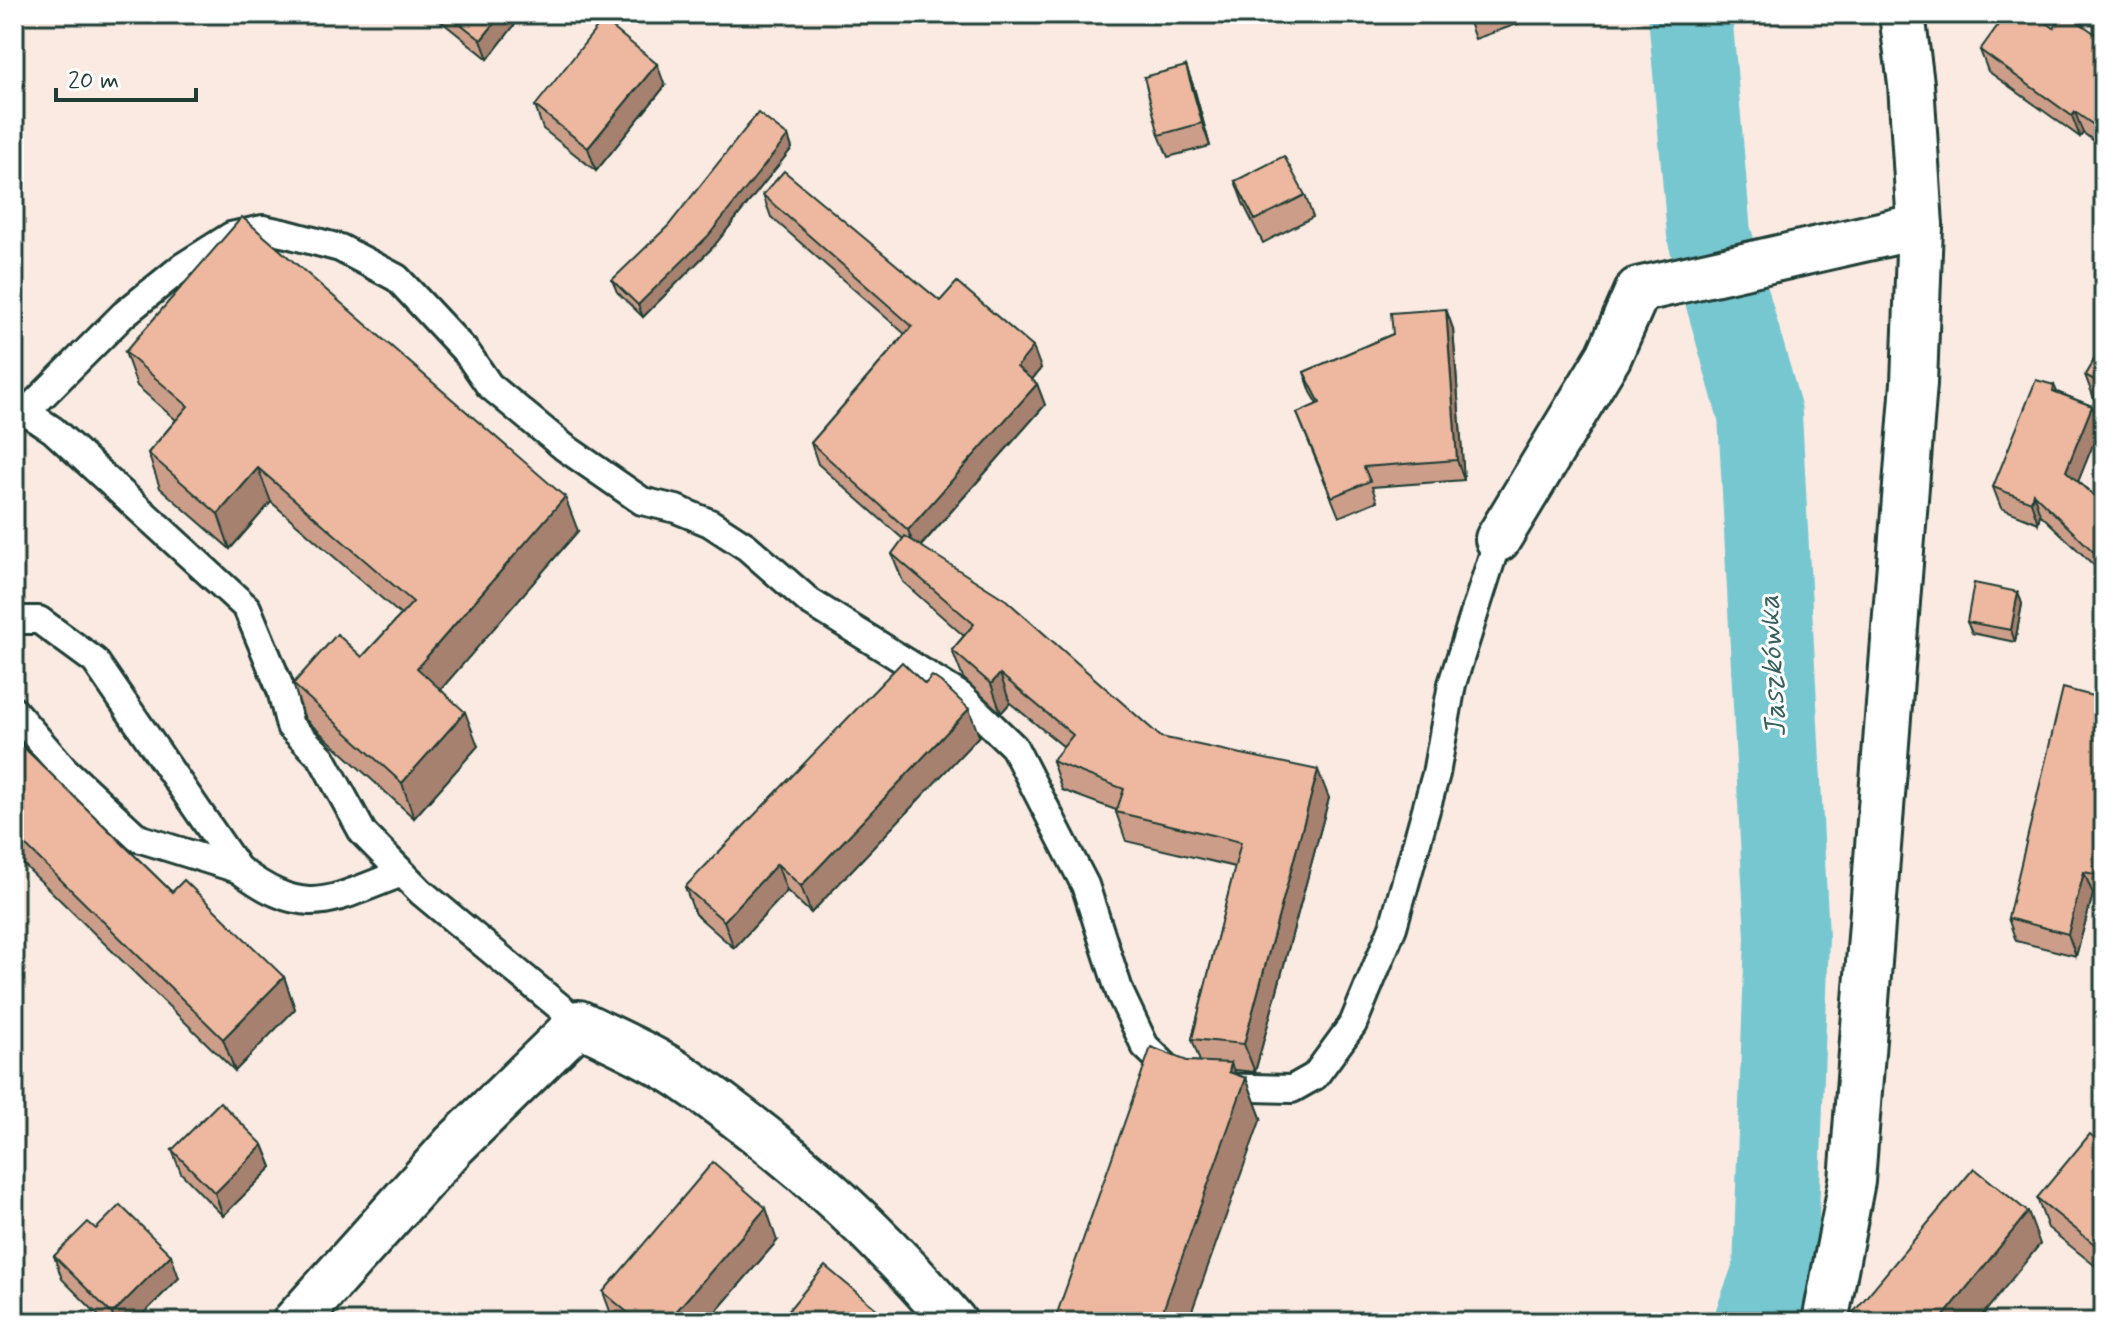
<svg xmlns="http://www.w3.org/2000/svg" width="2118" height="1336" viewBox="0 0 2118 1336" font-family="Mynerve,sans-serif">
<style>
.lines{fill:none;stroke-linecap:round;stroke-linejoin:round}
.river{stroke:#77c7d1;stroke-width:84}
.lane-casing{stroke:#1f3d34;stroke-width:32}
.street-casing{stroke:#1f3d34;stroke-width:50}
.secondary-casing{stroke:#1f3d34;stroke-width:50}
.lane{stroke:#fff;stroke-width:26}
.street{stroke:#fff;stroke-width:44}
.secondary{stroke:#fff;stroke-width:44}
.wall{fill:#cc9e89;stroke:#1f3d34;stroke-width:2}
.shaded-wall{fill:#a6816f;stroke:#1f3d34;stroke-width:2}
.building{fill:#edb89f;stroke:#1f3d34;stroke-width:2}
.labels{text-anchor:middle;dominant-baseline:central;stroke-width:6;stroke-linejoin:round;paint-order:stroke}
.water-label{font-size:30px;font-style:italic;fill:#35605b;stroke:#fff}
</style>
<rect width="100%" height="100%" fill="#faeae2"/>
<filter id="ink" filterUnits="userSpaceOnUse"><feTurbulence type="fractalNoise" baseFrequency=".0125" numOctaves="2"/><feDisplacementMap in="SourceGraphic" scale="16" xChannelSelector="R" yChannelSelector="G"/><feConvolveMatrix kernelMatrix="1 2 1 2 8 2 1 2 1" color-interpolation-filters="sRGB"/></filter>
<g filter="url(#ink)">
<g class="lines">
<!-- river -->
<path class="river" d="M 1690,14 L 1709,234 L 1760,414 L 1787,937 L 1775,1271 L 1756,1322"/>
<!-- lane casing -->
<g class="lane-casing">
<g id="lane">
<path d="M 14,404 L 53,430 L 247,608 L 281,690 L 290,726 L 322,758 L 363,833 L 421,892 L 579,1023"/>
<path d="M 26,412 L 124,314 L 182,267 L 231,236 L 263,229 L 287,234 L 340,248 L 397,278 L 467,353 L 489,385 L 564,447 L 642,501 L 676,509 L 710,523 L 747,547 L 810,602 L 961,696 L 1014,747 L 1085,885 L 1120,993 L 1145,1046 L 1174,1074"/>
<path d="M 14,620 L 39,620 L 95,661 L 238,869 C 307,921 329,900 402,873"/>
<path d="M 14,711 L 64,769 L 138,838 L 238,869"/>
<path d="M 1215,1087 L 1292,1089 L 1315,1076 L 1353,1024 L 1393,927 L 1436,774 L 1452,684 L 1498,539"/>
</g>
</g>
<!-- street casing -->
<g class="street-casing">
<g id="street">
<path d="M 1498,539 L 1609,356 L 1638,290 L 1920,226"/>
<path d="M 295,1322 L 454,1145 L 579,1023 C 613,1040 651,1056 682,1077 C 782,1145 876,1230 954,1322"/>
</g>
</g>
<!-- secondary casing -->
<g class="secondary-casing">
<path id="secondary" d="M 1825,1322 L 1852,1181 L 1914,383 L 1920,226 L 1911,84 L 1902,14"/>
</g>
<!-- lane -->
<use href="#lane" class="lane"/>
<!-- street -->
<use href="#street" class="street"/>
<!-- secondary -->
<use href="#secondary" class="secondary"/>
</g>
<!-- wall -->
<g class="wall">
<path d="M 432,14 L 523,14 L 488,59 Z"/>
<path d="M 1466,14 L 1521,14 L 1523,22 L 1475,39 Z"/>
<path d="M 2054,28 L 2104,40 L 2104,148 L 2083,133 L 2080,137 L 1988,71 L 1980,50 Z"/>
<path d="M 1186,66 L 1194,88 L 1210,146 L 1168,157 L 1159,135 Z"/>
<path d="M 665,86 L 596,171 L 543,129 L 535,106 Z"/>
<path d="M 788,136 L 792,148 L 713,247 L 643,317 L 617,292 L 612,280 Z"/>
<path d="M 1235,181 L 1305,195 L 1313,217 L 1263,243 L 1243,203 Z"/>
<path d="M 763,195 L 940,301 L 1041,368 L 1032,380 L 1037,384 L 1045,405 L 921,546 L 1161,737 L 1329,798 L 1255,1072 L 1234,1070 L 1235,1074 L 1246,1078 L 1261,1118 L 1187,1061 L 1200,1062 L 1192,1039 L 1235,867 L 1126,841 L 1116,812 L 1116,810 L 1062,790 L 1052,761 L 1064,747 L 1010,703 L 1001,713 L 963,678 L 952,650 L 964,636 L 903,582 L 892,554 L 903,539 L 818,464 L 811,443 L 905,334 L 771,217 Z"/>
<path d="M 1446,309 L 1453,329 L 1464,480 L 1372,487 L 1377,501 L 1339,517 L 1297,413 L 1318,404 L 1311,392 L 1304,372 L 1393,334 Z"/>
<path d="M 2104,342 L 2104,410 L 2097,406 L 2085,375 Z"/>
<path d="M 125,352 L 578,531 L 441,689 L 478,746 L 414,818 L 305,719 L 293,684 L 362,657 L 401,615 L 271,502 L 230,549 L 160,488 L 148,453 L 176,420 L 137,386 Z"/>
<path d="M 2054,385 L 2057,392 L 2092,406 L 2100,427 L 2078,481 L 2104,505 L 2104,575 L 2040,514 L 2038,523 L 2001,508 L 1993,487 Z"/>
<path d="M 2018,592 L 2022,604 L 2015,642 L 1972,633 L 1967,622 Z"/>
<path d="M 2104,699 L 2104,897 L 2093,894 L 2076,956 L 2016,941 L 2008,918 Z"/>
<path d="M 979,736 L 811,913 L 787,891 L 734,948 L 695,914 L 685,887 Z"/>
<path d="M 14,738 L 172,892 L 284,977 L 295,1009 L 235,1071 L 14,855 Z"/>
<path d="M 263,1145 L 272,1167 L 223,1216 L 181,1173 L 172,1150 Z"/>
<path d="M 2104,1146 L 2104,1273 L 2048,1228 L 2037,1198 Z"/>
<path d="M 96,1229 L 179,1278 L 135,1322 L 105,1322 L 62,1279 L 54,1256 Z"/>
<path d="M 777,1241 L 707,1322 L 614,1322 L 603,1292 Z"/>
</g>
<!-- shaded-wall -->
<g class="shaded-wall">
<path d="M 502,14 L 523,14 L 488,59 L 481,40 Z"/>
<path d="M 657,64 L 665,86 L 596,171 L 588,148 Z"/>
<path d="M 1186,66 L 1194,88 L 1210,146 L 1202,123 Z"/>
<path d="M 2075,112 L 2083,133 L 2080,137 L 2072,116 Z"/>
<path d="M 788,136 L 792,148 L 713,247 L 643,317 L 638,305 Z"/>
<path d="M 1446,309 L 1453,329 L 1464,480 L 1457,460 Z"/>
<path d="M 1033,347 L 1041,368 L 1025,388 L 1017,367 Z"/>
<path d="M 1037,384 L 1045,405 L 916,551 L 908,530 Z"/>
<path d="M 2092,406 L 2100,427 L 2074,492 L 2066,471 Z"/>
<path d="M 258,468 L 271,502 L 230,549 L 218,514 Z"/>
<path d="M 2033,493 L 2040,514 L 2038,523 L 2031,502 Z"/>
<path d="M 565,497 L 578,531 L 430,702 L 417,668 Z"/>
<path d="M 2018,592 L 2022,604 L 2015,642 L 2011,630 Z"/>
<path d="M 1000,674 L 1010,703 L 1001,713 L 991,684 Z"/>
<path d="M 969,709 L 979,736 L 811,913 L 801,886 Z"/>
<path d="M 465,712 L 478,746 L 414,818 L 402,783 Z"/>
<path d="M 1318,770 L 1329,798 L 1255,1072 L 1244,1044 Z"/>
<path d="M 2104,858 L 2104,888 L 2099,875 Z"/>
<path d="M 777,864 L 787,891 L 734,948 L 724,921 Z"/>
<path d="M 2084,872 L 2093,894 L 2076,956 L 2068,934 Z"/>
<path d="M 284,977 L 295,1009 L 235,1071 L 223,1039 Z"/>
<path d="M 1231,1063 L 1241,1091 L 1246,1078 L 1261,1118 L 1188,1322 L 1159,1322 Z"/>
<path d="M 263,1145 L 272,1167 L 223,1216 L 215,1193 Z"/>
<path d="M 766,1208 L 777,1241 L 707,1322 L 667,1322 Z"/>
<path d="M 2028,1212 L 2040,1244 L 1977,1322 L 1939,1322 Z"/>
<path d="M 171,1255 L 179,1278 L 135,1322 L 115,1322 L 112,1314 Z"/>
</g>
<!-- building -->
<g class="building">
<path d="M 448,14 L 502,14 L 481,40 Z"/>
<path d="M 1466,14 L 1487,14 L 1469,21 Z"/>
<path d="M 2006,14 L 2035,14 L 2054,28 L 2065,14 L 2067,14 L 2104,40 L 2104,132 L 2075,112 L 2072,116 L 1980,50 Z"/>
<path d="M 603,20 L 657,64 L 588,148 L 535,106 Z"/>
<path d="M 1186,66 L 1202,123 L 1159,135 L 1144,77 Z"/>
<path d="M 758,113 L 788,136 L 708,236 L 638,305 L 612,280 L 668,226 Z"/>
<path d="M 1284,156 L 1305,195 L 1255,220 L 1235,181 Z"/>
<path d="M 784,171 L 940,301 L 957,282 L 1033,347 L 1017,367 L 1037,384 L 908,530 L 811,443 L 912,326 L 763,195 Z"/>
<path d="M 242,217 L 565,497 L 417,668 L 465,712 L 402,783 L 293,684 L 337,634 L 362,657 L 413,602 L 258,468 L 218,514 L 148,453 L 188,406 L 125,352 Z"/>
<path d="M 1446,309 L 1457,460 L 1364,467 L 1370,481 L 1332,497 L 1297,413 L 1320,403 L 1304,372 L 1393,334 L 1391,313 Z"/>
<path d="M 2104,342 L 2104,385 L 2085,375 Z"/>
<path d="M 2036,380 L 2054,385 L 2053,391 L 2092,406 L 2066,471 L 2104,505 L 2104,562 L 2033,493 L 2031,502 L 1993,487 Z"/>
<path d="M 905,536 L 1006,600 L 1161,737 L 1318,770 L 1244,1044 L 1192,1039 L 1241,842 L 1116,812 L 1124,789 L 1052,761 L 1073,735 L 1000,674 L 991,684 L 952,650 L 974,624 L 892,554 Z"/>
<path d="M 1974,583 L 2018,592 L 2011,630 L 1967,622 Z"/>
<path d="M 902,662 L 925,684 L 932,676 L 941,682 L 969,709 L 801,886 L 777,864 L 724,921 L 685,887 Z"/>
<path d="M 2063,688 L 2104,699 L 2104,858 L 2099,875 L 2084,872 L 2068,934 L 2008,918 Z"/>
<path d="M 14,738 L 172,892 L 184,880 L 284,977 L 223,1039 L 14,834 Z"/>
<path d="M 1151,1047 L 1187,1061 L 1231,1063 L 1229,1072 L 1246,1078 L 1159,1322 L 1054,1322 Z"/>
<path d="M 220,1102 L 263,1145 L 215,1193 L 172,1150 Z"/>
<path d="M 2090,1134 L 2104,1146 L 2104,1252 L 2037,1198 Z"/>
<path d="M 713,1162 L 766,1208 L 667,1322 L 639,1322 L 603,1292 Z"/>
<path d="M 1974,1168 L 2028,1212 L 1939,1322 L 1862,1322 L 1852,1314 Z"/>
<path d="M 120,1205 L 171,1255 L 112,1314 L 54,1256 L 88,1222 L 96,1229 Z"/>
<path d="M 825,1266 L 892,1322 L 786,1322 L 782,1318 Z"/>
</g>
</g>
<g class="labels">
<!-- water labels -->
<g class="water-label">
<text transform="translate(1773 666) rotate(-93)">Jaszkówka</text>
</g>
</g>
<!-- margin -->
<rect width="2118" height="1336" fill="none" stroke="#fff" stroke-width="48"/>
<rect x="24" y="24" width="2070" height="1288" fill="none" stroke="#1f3d34" stroke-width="3" filter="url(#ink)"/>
<!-- scale -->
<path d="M56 88v12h140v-12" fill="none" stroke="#1f3d34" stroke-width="4"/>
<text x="68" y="88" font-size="24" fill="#1f3d34" stroke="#ffffff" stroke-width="6" paint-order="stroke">20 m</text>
</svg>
